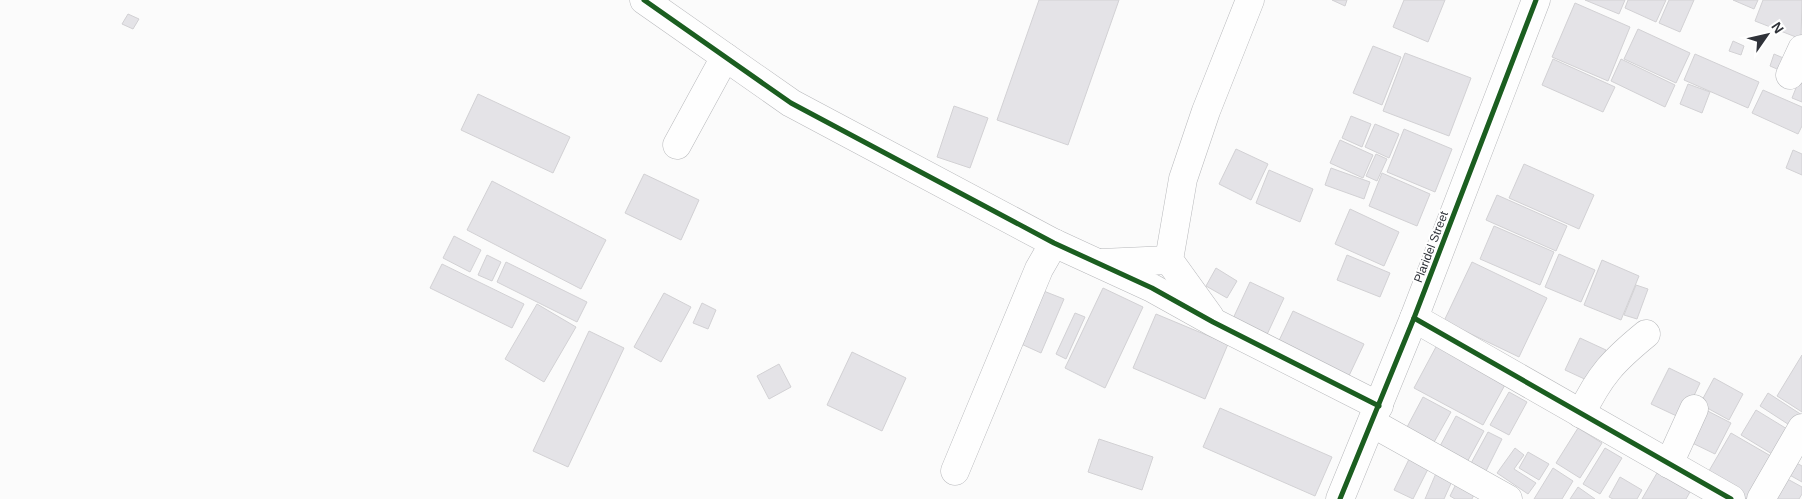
<svg xmlns="http://www.w3.org/2000/svg" width="1802" height="499" viewBox="0 0 1802 499" font-family="Arial,sans-serif">
<style>
.building{fill:#e4e3e7;stroke:#d2d1d4}
.lines{fill:none;stroke-linecap:round;stroke-linejoin:round}
.minor-casing{stroke:#b7b8bb;stroke-width:29}
.minor{stroke:#fefefe;stroke-width:28}
.cycleway-casing{stroke:#fff;stroke-width:8}
.cycleway{stroke:#1b5e20;stroke-width:5}
.labels{text-anchor:middle;dominant-baseline:central;stroke-width:4;stroke-linejoin:round;paint-order:stroke}
.street-label{font-size:12px;fill:#2f3239;stroke:#fff}
</style>
<rect width="100%" height="100%" fill="#fbfbfb"/>
<!-- building -->
<g class="building">
<path d="M 1039,0 L 1119,0 L 1068,145 L 997,120 Z"/>
<path d="M 1332,0 L 1347,0 L 1345,6 Z"/>
<path d="M 1404,0 L 1445,0 L 1428,42 L 1393,27 Z"/>
<path d="M 1585,0 L 1625,0 L 1619,14 Z"/>
<path d="M 1628,0 L 1666,0 L 1656,22 L 1625,8 Z"/>
<path d="M 1669,0 L 1694,0 L 1680,32 L 1659,23 Z"/>
<path d="M 1733,0 L 1758,0 L 1754,9 Z"/>
<path d="M 1763,0 L 1802,0 L 1801,39 L 1755,21 Z"/>
<path d="M 1575,3 L 1630,27 L 1608,81 L 1552,57 Z"/>
<path d="M 128,14 L 139,19 L 133,29 L 122,24 Z"/>
<path d="M 1638,29 L 1690,53 L 1676,83 L 1624,59 Z"/>
<path d="M 1733,41 L 1744,46 L 1741,55 L 1729,51 Z"/>
<path d="M 1373,46 L 1401,57 L 1382,105 L 1353,93 Z"/>
<path d="M 1405,53 L 1471,78 L 1449,136 L 1383,111 Z"/>
<path d="M 1695,54 L 1759,82 L 1748,108 L 1684,80 Z"/>
<path d="M 1774,54 L 1788,60 L 1784,72 L 1770,66 Z"/>
<path d="M 1553,59 L 1615,87 L 1603,112 L 1542,85 Z"/>
<path d="M 1621,59 L 1675,85 L 1665,107 L 1611,81 Z"/>
<path d="M 1802,73 L 1802,102 L 1792,98 Z"/>
<path d="M 1688,84 L 1710,92 L 1702,113 L 1680,104 Z"/>
<path d="M 1763,90 L 1802,107 L 1802,126 L 1798,134 L 1752,113 Z"/>
<path d="M 478,94 L 570,137 L 553,173 L 461,130 Z"/>
<path d="M 954,106 L 988,118 L 970,168 L 937,157 Z"/>
<path d="M 1351,116 L 1371,124 L 1362,147 L 1342,138 Z"/>
<path d="M 1375,124 L 1399,134 L 1389,158 L 1365,147 Z"/>
<path d="M 1404,129 L 1452,149 L 1435,192 L 1387,172 Z"/>
<path d="M 1340,140 L 1373,155 L 1363,178 L 1330,163 Z"/>
<path d="M 1236,149 L 1268,164 L 1251,200 L 1219,184 Z"/>
<path d="M 1793,150 L 1802,154 L 1802,175 L 1786,168 Z"/>
<path d="M 1376,154 L 1387,159 L 1377,181 L 1366,176 Z"/>
<path d="M 1524,164 L 1594,195 L 1579,229 L 1509,198 Z"/>
<path d="M 1331,168 L 1370,182 L 1364,199 L 1325,185 Z"/>
<path d="M 1269,170 L 1313,189 L 1300,222 L 1256,203 Z"/>
<path d="M 1382,173 L 1430,194 L 1417,226 L 1369,206 Z"/>
<path d="M 644,174 L 699,200 L 681,240 L 625,213 Z"/>
<path d="M 492,181 L 606,240 L 581,289 L 467,230 Z"/>
<path d="M 1497,195 L 1567,226 L 1556,251 L 1486,220 Z"/>
<path d="M 1350,209 L 1399,232 L 1384,266 L 1335,244 Z"/>
<path d="M 1494,226 L 1554,252 L 1540,285 L 1480,259 Z"/>
<path d="M 454,236 L 481,250 L 470,272 L 443,258 Z"/>
<path d="M 1559,254 L 1595,270 L 1581,302 L 1545,287 Z"/>
<path d="M 487,255 L 501,262 L 492,281 L 478,275 Z"/>
<path d="M 1347,255 L 1390,273 L 1380,297 L 1337,280 Z"/>
<path d="M 1602,260 L 1639,276 L 1621,320 L 1584,305 Z"/>
<path d="M 506,262 L 587,302 L 577,322 L 497,282 Z"/>
<path d="M 1472,262 L 1547,298 L 1519,357 L 1444,321 Z"/>
<path d="M 442,264 L 524,304 L 512,328 L 430,288 Z"/>
<path d="M 1216,268 L 1237,281 L 1227,298 L 1206,286 Z"/>
<path d="M 1250,282 L 1284,298 L 1264,341 L 1230,325 Z"/>
<path d="M 1636,285 L 1648,289 L 1637,319 L 1624,315 Z"/>
<path d="M 1103,288 L 1143,307 L 1105,388 L 1065,368 Z"/>
<path d="M 1041,290 L 1064,299 L 1041,353 L 1019,343 Z"/>
<path d="M 664,293 L 691,307 L 661,362 L 634,347 Z"/>
<path d="M 702,303 L 716,310 L 708,329 L 693,323 Z"/>
<path d="M 537,304 L 576,327 L 544,382 L 505,359 Z"/>
<path d="M 1293,311 L 1364,344 L 1347,380 L 1276,347 Z"/>
<path d="M 1075,313 L 1085,317 L 1066,359 L 1056,354 Z"/>
<path d="M 1156,314 L 1228,344 L 1205,399 L 1133,368 Z"/>
<path d="M 589,331 L 624,348 L 568,467 L 533,451 Z"/>
<path d="M 1580,338 L 1606,350 L 1591,382 L 1565,370 Z"/>
<path d="M 1437,345 L 1506,383 L 1483,425 L 1414,388 Z"/>
<path d="M 852,352 L 906,378 L 882,431 L 827,405 Z"/>
<path d="M 1802,355 L 1802,412 L 1777,396 Z"/>
<path d="M 779,364 L 791,387 L 769,399 L 757,376 Z"/>
<path d="M 1669,368 L 1700,383 L 1683,419 L 1651,404 Z"/>
<path d="M 1714,378 L 1743,394 L 1729,420 L 1700,404 Z"/>
<path d="M 1509,392 L 1527,402 L 1509,435 L 1490,425 Z"/>
<path d="M 1768,393 L 1802,415 L 1794,428 L 1760,406 Z"/>
<path d="M 1423,397 L 1451,412 L 1433,444 L 1406,429 Z"/>
<path d="M 1700,407 L 1731,423 L 1715,454 L 1684,439 Z"/>
<path d="M 1220,408 L 1332,457 L 1315,496 L 1203,447 Z"/>
<path d="M 1756,410 L 1792,432 L 1777,457 L 1741,435 Z"/>
<path d="M 1456,416 L 1484,431 L 1466,464 L 1439,448 Z"/>
<path d="M 1578,428 L 1602,443 L 1580,478 L 1556,463 Z"/>
<path d="M 1488,432 L 1502,439 L 1485,473 L 1470,465 Z"/>
<path d="M 1731,433 L 1776,459 L 1752,499 L 1745,499 L 1706,476 Z"/>
<path d="M 1099,439 L 1153,457 L 1142,490 L 1088,472 Z"/>
<path d="M 1515,448 L 1524,455 L 1514,469 L 1536,483 L 1528,494 L 1497,473 Z"/>
<path d="M 1605,448 L 1622,458 L 1600,494 L 1583,484 Z"/>
<path d="M 1528,452 L 1549,464 L 1539,480 L 1519,468 Z"/>
<path d="M 1412,453 L 1431,463 L 1413,499 L 1394,490 Z"/>
<path d="M 1793,461 L 1802,466 L 1802,482 L 1786,473 Z"/>
<path d="M 1553,468 L 1573,481 L 1562,499 L 1534,499 Z"/>
<path d="M 1437,471 L 1453,479 L 1444,499 L 1425,499 Z"/>
<path d="M 1657,473 L 1690,492 L 1686,499 L 1642,499 Z"/>
<path d="M 1782,476 L 1802,487 L 1802,494 L 1799,499 L 1770,499 Z"/>
<path d="M 1620,477 L 1642,490 L 1637,499 L 1613,499 L 1609,497 Z"/>
<path d="M 1458,480 L 1476,490 L 1472,499 L 1455,499 L 1450,496 Z"/>
<path d="M 1578,487 L 1595,499 L 1570,499 Z"/>
</g>
<g class="lines">
<!-- minor casing -->
<g class="minor-casing">
<g id="minor">
<path d="M 644,0 L 791,103 L 1054,243 L 1152,288 L 1213,322 L 1379,406"/>
<path d="M 1790,75 L 1802,49"/>
<path d="M 677,145 L 725,57"/>
<path d="M 1101,263 L 1169,260"/>
<path d="M 1210,317 L 1169,260 L 1183,179 L 1206,111 L 1250,0"/>
<path d="M 1414,318 L 1731,499"/>
<path d="M 1581,414 C 1600,375 1613,361 1646,334"/>
<path d="M 1372,423 L 1508,499"/>
<path d="M 1669,464 L 1694,409"/>
<path d="M 955,471 L 1039,269 L 1054,243"/>
<path d="M 1340,499 L 1414,318 L 1536,0"/>
<path d="M 1761,499 L 1802,428"/>
</g>
</g>
<!-- minor -->
<use href="#minor" class="minor"/>
<!-- cycleway casing -->
<g class="cycleway-casing">
<g id="cycleway">
<path d="M 644,0 L 791,103 L 1054,243 L 1152,288 L 1213,322 L 1379,406"/>
<path d="M 1414,318 L 1731,499"/>
<path d="M 1340,499 L 1414,318 L 1536,0"/>
</g>
</g>
<!-- cycleway -->
<use href="#cycleway" class="cycleway"/>
</g>
<g class="labels">
<!-- street labels -->
<g class="street-label">
<text transform="translate(1431 247) rotate(-69)">Plaridel Street</text>
</g>
</g>
<!-- north arrow -->
<g transform="translate(1767 35) rotate(56)" stroke="#ffffff" stroke-width="4" paint-order="stroke">
<path d="M0-4L9 19L0 12L-9 19Z" fill="#2f3239"/>
<text y="-8" font-size="14" font-weight="bold" text-anchor="middle" fill="#2f3239">N</text>
</g>
</svg>
